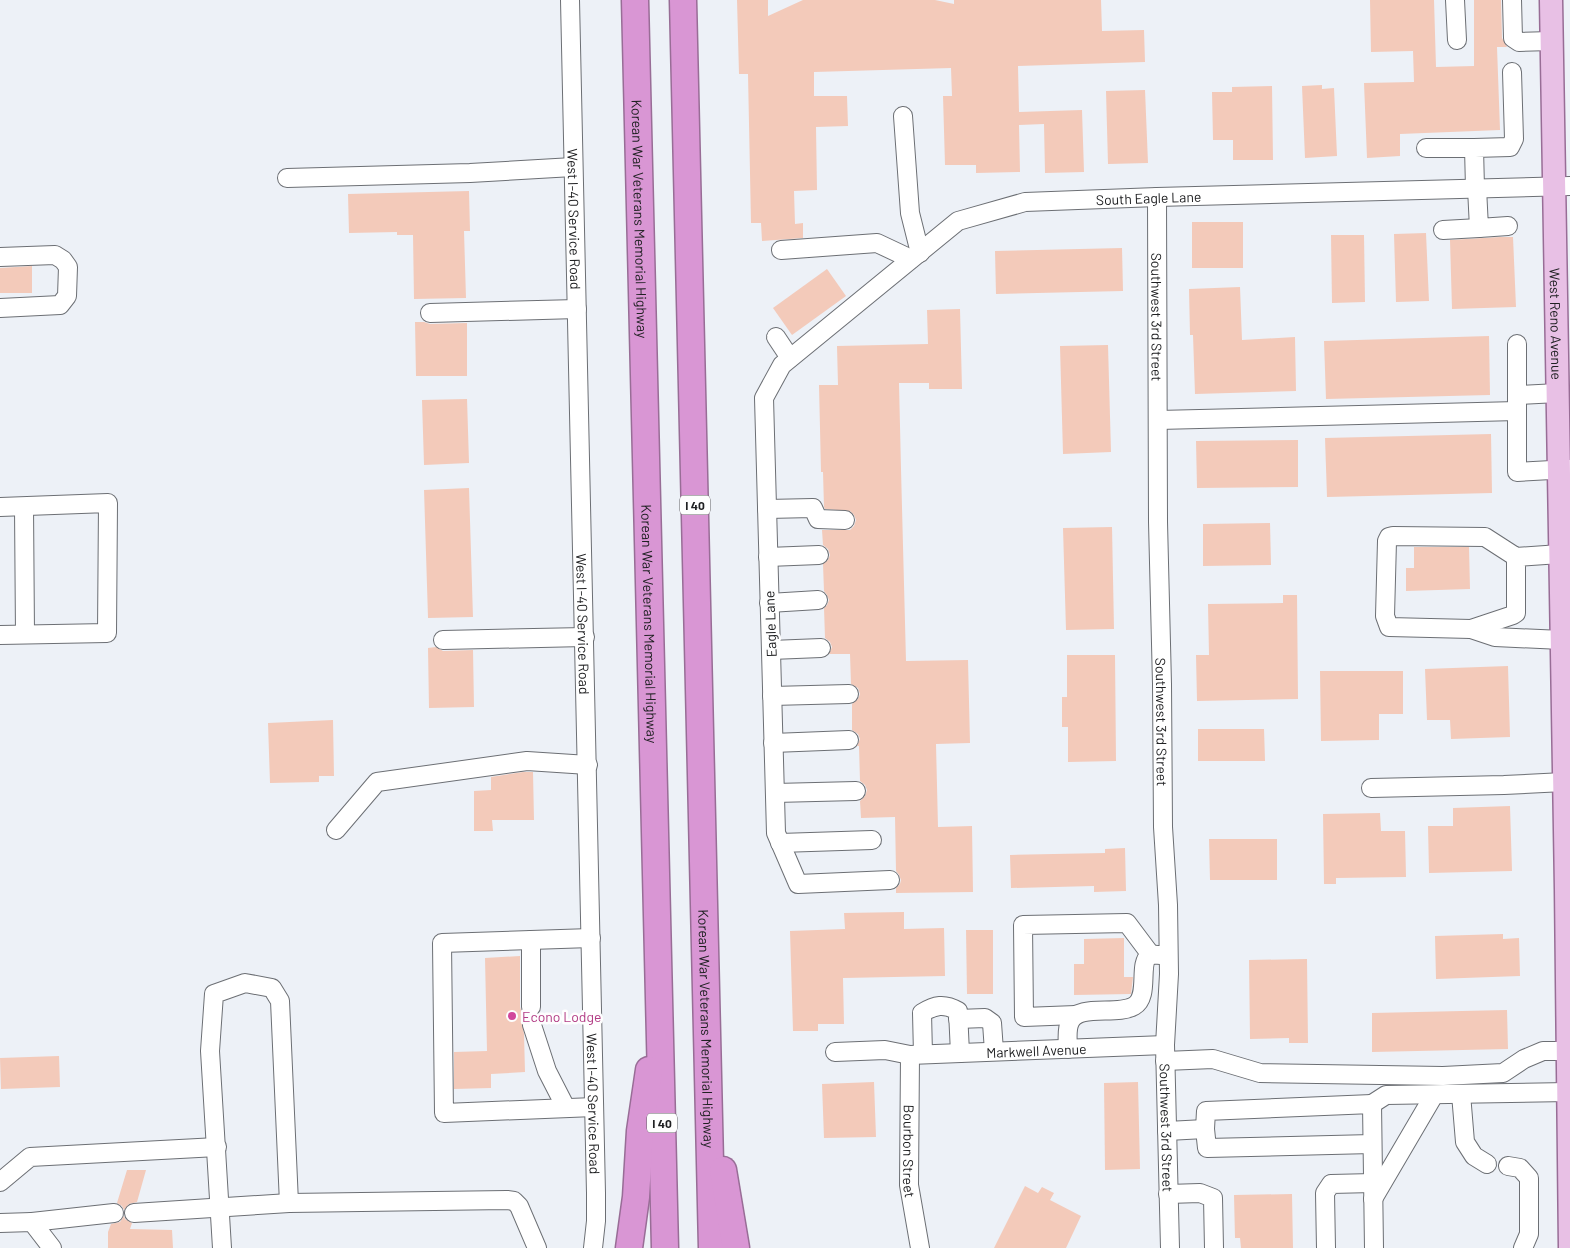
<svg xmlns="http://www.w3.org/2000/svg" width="1570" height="1248" viewBox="0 0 1570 1248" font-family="Barlow,sans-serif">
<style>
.building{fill:#f3caba}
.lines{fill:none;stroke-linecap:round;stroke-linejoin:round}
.minor-casing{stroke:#6c6f74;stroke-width:20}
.major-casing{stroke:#986d96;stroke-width:25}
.highway-casing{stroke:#986d96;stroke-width:29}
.minor{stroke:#fff;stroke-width:18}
.major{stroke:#e8c0e5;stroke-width:22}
.highway{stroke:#d996d4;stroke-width:26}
.hotel-dot{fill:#d1479c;stroke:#fefefe;stroke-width:2}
.labels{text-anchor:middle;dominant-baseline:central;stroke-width:5;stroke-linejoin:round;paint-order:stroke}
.shield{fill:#fefefe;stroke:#636365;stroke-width:1}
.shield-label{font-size:12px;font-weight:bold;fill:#202123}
.street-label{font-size:14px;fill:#202123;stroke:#fefefe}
.hotel-label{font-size:14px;fill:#b23c85;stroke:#fefefe;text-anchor:start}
</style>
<rect width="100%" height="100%" fill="#edf1f7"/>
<!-- building -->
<g class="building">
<path d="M 737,0 L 768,0 L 768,16 L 803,0 L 935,0 L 954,4 L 954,0 L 1101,0 L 1102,31 L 1144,30 L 1145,62 L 1018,66 L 1019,112 L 1082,110 L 1084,172 L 1045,173 L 1044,124 L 1019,125 L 1020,172 L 976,173 L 976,165 L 945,165 L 943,96 L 952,96 L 951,68 L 814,72 L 814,96 L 847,96 L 848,126 L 816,127 L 817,190 L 794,191 L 795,224 L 803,223 L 803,238 L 762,241 L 761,223 L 751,223 L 748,74 L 739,74 Z"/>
<path d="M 1370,0 L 1434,0 L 1436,67 L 1474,66 L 1474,0 L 1501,0 L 1502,38 L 1507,47 L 1497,47 L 1500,130 L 1400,134 L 1400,156 L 1367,158 L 1364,83 L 1414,82 L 1413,51 L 1371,52 Z"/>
<path d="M 1322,85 L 1322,89 L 1334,88 L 1337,156 L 1305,158 L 1302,86 Z"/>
<path d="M 1272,86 L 1273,160 L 1233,160 L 1233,140 L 1213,140 L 1212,92 L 1232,92 L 1232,87 Z"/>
<path d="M 1145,90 L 1148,163 L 1108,164 L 1106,91 Z"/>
<path d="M 469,191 L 470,231 L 464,231 L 466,298 L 414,299 L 413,235 L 397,235 L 397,232 L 349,233 L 348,194 Z"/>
<rect x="1192" y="222" width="51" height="46"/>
<path d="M 1426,233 L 1429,301 L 1396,302 L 1394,234 Z"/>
<path d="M 1331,235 L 1364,235 L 1365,302 L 1332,303 Z"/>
<path d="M 1500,237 L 1513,237 L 1516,307 L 1452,309 L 1450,240 Z"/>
<path d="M 1122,248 L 1123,291 L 996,294 L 995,251 Z"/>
<path d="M 32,266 L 32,293 L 0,293 L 0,268 Z"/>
<path d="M 827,269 L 846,296 L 792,335 L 773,308 Z"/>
<path d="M 1240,287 L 1242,340 L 1295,337 L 1296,391 L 1195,394 L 1193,335 L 1190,335 L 1189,289 Z"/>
<path d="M 960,309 L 962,389 L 929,389 L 929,383 L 899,383 L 901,469 L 906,661 L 968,660 L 970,743 L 936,744 L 938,827 L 972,826 L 973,892 L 896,893 L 896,888 L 900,884 L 901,880 L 899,875 L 896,871 L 895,817 L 861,818 L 860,801 L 865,796 L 867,790 L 865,785 L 860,781 L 859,746 L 857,746 L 860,739 L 858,734 L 852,730 L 852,704 L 858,699 L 860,694 L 858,688 L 851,684 L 850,654 L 829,654 L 832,647 L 830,642 L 825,638 L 824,608 L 827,605 L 829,600 L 827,595 L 824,591 L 823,564 L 828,560 L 830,555 L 828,549 L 823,545 L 822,530 L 850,530 L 854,526 L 856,520 L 854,515 L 850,511 L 825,509 L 824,507 L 823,472 L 821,472 L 819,385 L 838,385 L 837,346 L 928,344 L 927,310 Z"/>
<path d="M 415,322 L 424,322 L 430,324 L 467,323 L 467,376 L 416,376 Z"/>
<path d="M 1489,336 L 1490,395 L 1326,399 L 1324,341 Z"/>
<path d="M 1108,345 L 1111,452 L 1063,454 L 1060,346 Z"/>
<path d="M 467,399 L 469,463 L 424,465 L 422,400 Z"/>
<path d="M 1491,434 L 1492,493 L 1327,497 L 1325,438 Z"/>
<path d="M 1298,440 L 1298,487 L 1197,488 L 1196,441 Z"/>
<path d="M 469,488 L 473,617 L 428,618 L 424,490 Z"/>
<path d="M 1270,523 L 1271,565 L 1203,566 L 1203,524 Z"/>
<path d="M 1112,527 L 1114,629 L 1066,630 L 1063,528 Z"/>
<path d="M 1414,547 L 1469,547 L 1470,589 L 1406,591 L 1406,568 L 1414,568 Z"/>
<path d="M 1283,595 L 1297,595 L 1298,699 L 1197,701 L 1196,655 L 1209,655 L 1208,604 L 1283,603 Z"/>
<path d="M 436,647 L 443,651 L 473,650 L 474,707 L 429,708 L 428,648 Z"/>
<path d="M 1067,655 L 1115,655 L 1116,761 L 1068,762 L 1068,727 L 1062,727 L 1062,697 L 1067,697 Z"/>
<path d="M 1508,666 L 1510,737 L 1451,739 L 1450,720 L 1427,720 L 1425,669 Z"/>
<path d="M 1320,671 L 1403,671 L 1403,714 L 1379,714 L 1379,740 L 1321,741 Z"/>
<path d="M 333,720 L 334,776 L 319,776 L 319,782 L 270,783 L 268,723 Z"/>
<path d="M 1198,729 L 1264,729 L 1265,761 L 1198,761 Z"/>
<path d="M 523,772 L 533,772 L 534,820 L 492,820 L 493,831 L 474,831 L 474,791 L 491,790 L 491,777 Z"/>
<path d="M 1510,806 L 1512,871 L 1429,873 L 1428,826 L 1453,826 L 1453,808 Z"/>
<path d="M 1380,813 L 1381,831 L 1405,831 L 1406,877 L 1336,878 L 1336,884 L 1324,884 L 1323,814 Z"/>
<path d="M 1209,839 L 1277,839 L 1277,880 L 1210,880 Z"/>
<path d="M 1125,848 L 1126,891 L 1094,892 L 1094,886 L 1011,888 L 1010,855 L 1105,853 L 1105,849 Z"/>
<path d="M 904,912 L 904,929 L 944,928 L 945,976 L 843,978 L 844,1024 L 818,1024 L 818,1031 L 793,1031 L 790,931 L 845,929 L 844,913 Z"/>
<path d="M 966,930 L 993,930 L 993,994 L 967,994 Z"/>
<path d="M 1503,934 L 1503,939 L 1519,938 L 1520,976 L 1436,979 L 1435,936 Z"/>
<path d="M 1124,938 L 1124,977 L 1133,977 L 1131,994 L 1074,995 L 1074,964 L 1084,964 L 1084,939 Z"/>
<path d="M 520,956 L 520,1007 L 522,1013 L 526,1016 L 522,1023 L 524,1034 L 525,1072 L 491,1074 L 491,1088 L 454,1089 L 454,1052 L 487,1051 L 485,958 Z"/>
<path d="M 1307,959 L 1308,1043 L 1289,1043 L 1289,1038 L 1250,1039 L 1249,960 Z"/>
<path d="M 1507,1010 L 1508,1049 L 1372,1052 L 1372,1013 Z"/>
<path d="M 59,1056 L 60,1087 L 1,1089 L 0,1058 Z"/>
<path d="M 874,1082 L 876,1137 L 824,1138 L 822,1084 Z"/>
<path d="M 1138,1082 L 1140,1169 L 1105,1170 L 1104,1083 Z"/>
<path d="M 127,1170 L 146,1170 L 137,1202 L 129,1204 L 124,1210 L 122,1206 L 117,1203 Z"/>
<path d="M 1025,1186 L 1038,1193 L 1042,1187 L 1054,1193 L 1050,1200 L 1081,1216 L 1066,1248 L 994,1248 Z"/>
<path d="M 1292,1194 L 1293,1248 L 1241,1248 L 1240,1238 L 1235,1238 L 1234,1195 Z"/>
<path d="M 124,1216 L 125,1219 L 132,1223 L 130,1229 L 172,1230 L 173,1248 L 108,1248 L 108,1232 L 111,1224 L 120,1222 Z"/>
</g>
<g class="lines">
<!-- minor casing -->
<g class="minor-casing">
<g id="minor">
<path id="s1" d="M 570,0 L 596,1193 L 596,1221 L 593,1248"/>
<path d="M 1455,0 L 1457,40"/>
<path d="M 1512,0 L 1513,38 L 1519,42 L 1551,41"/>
<path d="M 903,116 L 910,213 L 920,253"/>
<path d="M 1426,148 L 1474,148"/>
<path d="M 287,178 L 470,173 L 573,167"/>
<path d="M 1475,188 L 1474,148 L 1510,147 L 1514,139 L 1512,72"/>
<path d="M 1477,188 L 1479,228 L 1508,226"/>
<path id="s2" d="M 1157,197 L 1158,522 L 1162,684 L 1163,827 L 1168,905 L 1169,974 L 1165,1045 L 1170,1248"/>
<path d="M 1443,230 L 1479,228"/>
<path d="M 781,250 L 877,243 L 911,259"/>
<path d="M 0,257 L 55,255 L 63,260 L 68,267 L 67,296 L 60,305 L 0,308"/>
<path d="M 430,313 L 577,309"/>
<path d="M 776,337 L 790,358"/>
<path d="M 1517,344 L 1517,472 L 1570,469"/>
<path d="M 1517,395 L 1558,393"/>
<path d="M 1158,420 L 1517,411"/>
<path d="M 0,507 L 108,503 L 107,633 L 0,635"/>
<path d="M 24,507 L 25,634"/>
<path d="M 767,509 L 813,508 L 818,519 L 845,520"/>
<path d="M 768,557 L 819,555"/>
<path d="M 1516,557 L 1485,537 L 1393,536 L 1389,537 L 1387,541 L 1385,616 L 1389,627 L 1471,629 L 1513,615 L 1516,613 L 1516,557 L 1560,554"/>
<path d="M 769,603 L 818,600"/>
<path d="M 1471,629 L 1495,637 L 1562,640"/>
<path d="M 443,640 L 585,637"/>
<path d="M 771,650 L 821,648"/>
<path d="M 772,696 L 849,694"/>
<path d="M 773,743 L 849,740"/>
<path d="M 1371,788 L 1504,785 L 1564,782"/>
<path d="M 775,793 L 856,791"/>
<path d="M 336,830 L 377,782 L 527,761 L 588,765"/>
<path d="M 780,843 L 872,840"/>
<path id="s3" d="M 890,880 L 798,884 L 776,833 L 764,398 L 782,365 L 958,221 L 1025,202 L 1157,197 L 1570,186"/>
<path d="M 591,938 L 442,943 L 444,1113 L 594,1107"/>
<path d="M 531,940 L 531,1007"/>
<path d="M 1076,1015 L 1024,1017 L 1023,925 L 1127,923 L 1151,955"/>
<path d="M 958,1019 L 985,1018 L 992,1023 L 994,1051"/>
<path d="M 532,1025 L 547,1071 L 566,1108"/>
<path d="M 1068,1049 C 1068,1041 1066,1030 1070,1022 C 1078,1003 1117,1016 1134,1006 C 1150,997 1138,964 1149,956 C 1152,954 1157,955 1160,955"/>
<path id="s4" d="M 835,1052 L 885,1050 L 910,1055 L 1165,1045"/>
<path d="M 923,1054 L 922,1013 C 935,1005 944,1003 958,1011 L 960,1053"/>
<path id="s5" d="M 910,1055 L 909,1185 L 920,1248"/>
<path d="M 1165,1061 L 1213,1059 L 1260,1073 L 1443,1076 L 1503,1073 L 1524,1059 L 1543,1051 L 1567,1051"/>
<path d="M 1461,1094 L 1465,1142 L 1474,1156 L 1487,1164"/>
<path d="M 1372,1104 L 1386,1095 L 1568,1092"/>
<path d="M 1167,1131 L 1205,1129"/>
<path d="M 1372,1144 L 1207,1148 L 1205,1129 L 1206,1111 L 1372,1104 L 1374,1248"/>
<path d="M 1508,1166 L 1520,1168 L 1529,1178 L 1529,1234 L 1523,1248"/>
<path d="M 0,1182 L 30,1157 L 217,1147"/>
<path d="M 1168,1194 L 1200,1193 L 1213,1198 L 1214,1248"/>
<path d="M 1373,1199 L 1434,1095"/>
<path d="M 134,1213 L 289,1203 L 507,1200 L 514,1201 L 519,1206 L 537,1248"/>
<path d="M 32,1222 L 114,1213"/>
<path d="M 0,1223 L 32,1222 L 52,1248"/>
<path d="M 222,1248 L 210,1051 L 214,994 L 245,983 L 272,988 L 280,1001 L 289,1203"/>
<path d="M 1326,1248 L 1325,1193 L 1331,1184 L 1373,1183"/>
</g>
</g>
<!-- major casing -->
<g class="major-casing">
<g id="major">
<path id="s6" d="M 1551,0 L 1566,889 L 1570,1248"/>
</g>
</g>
<!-- highway casing -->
<g class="highway-casing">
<g id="highway">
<path id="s7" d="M 635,0 L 665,1248"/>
<path id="s8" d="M 683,0 L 712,1248"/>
<path d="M 723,1170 L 736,1248"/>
<path d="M 629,1248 L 636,1197 L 640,1131 L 649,1070"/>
</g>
</g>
<!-- minor -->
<use href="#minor" class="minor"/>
<!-- major -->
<use href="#major" class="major"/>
<!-- highway -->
<use href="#highway" class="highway"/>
</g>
<!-- markers -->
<circle class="hotel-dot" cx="512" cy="1016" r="5"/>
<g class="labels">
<!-- shield labels -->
<g class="shield">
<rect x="680" y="495.5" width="30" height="19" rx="4"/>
<rect x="647" y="1113.5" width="30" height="19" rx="4"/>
</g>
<g class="shield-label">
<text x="695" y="505">I 40</text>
<text x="662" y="1123">I 40</text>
</g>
<!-- street labels -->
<g class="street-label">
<text stroke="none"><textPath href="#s3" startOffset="1041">South Eagle Lane</textPath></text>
<text stroke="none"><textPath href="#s1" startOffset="219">West I-40 Service Road</textPath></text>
<text stroke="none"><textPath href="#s7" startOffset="219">Korean War Veterans Memorial Highway</textPath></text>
<text stroke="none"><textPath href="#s2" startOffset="120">Southwest 3rd Street</textPath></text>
<text stroke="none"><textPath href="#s6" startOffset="324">West Reno Avenue</textPath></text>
<text stroke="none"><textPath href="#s1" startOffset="624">West I-40 Service Road</textPath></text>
<text stroke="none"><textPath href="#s7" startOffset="624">Korean War Veterans Memorial Highway</textPath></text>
<text transform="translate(770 624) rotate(-92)">Eagle Lane</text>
<text stroke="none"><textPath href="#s2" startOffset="525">Southwest 3rd Street</textPath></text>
<text stroke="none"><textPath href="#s8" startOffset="1029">Korean War Veterans Memorial Highway</textPath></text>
<text stroke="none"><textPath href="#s4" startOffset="202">Markwell Avenue</textPath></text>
<text stroke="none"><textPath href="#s1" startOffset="1104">West I-40 Service Road</textPath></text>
<text stroke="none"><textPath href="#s2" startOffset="931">Southwest 3rd Street</textPath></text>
<text stroke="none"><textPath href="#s5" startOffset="96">Bourbon Street</textPath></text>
</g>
<!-- hotel labels -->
<g class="hotel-label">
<text x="522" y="1016">Econo Lodge</text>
</g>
</g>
</svg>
